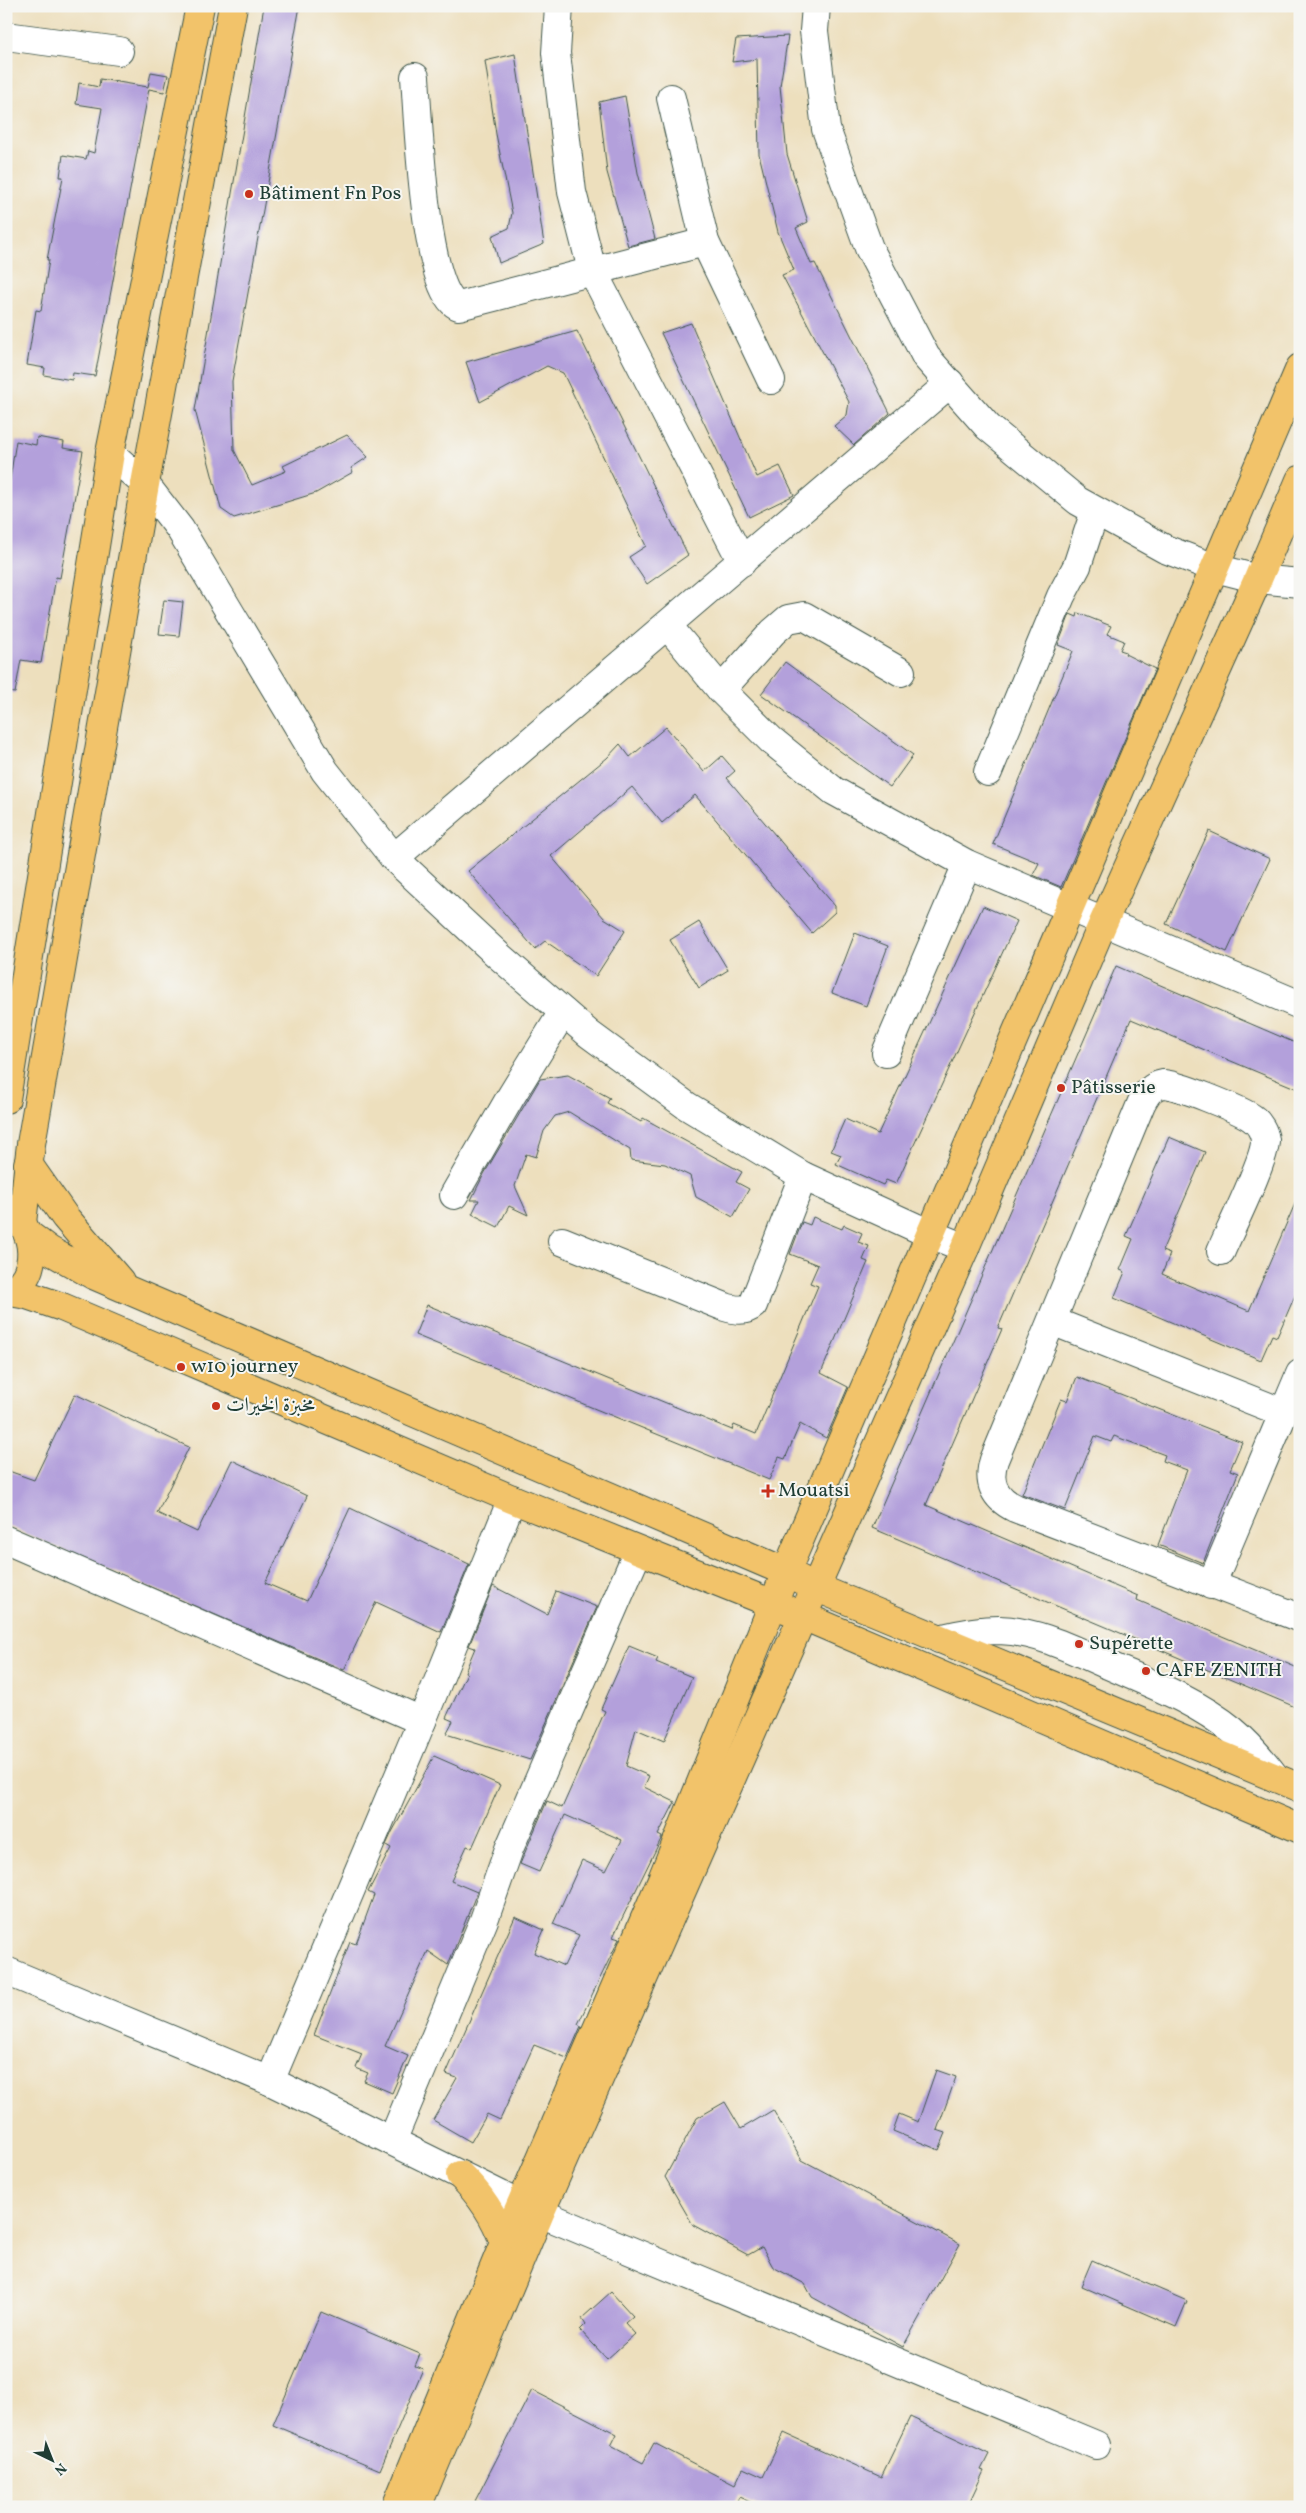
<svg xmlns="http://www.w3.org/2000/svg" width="1306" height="2513" viewBox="0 0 1306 2513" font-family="Vollkorn,Amiri,serif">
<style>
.building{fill:#b3a0db}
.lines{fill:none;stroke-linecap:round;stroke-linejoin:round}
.minor-casing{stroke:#3e5549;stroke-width:30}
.major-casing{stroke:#3e5549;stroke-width:30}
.minor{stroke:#fff;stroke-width:28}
.major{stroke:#f2c36a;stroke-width:28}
.poi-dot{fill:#c8321e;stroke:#f6f6f2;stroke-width:2}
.labels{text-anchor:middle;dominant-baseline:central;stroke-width:4;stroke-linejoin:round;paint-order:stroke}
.poi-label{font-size:20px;fill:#1f3d34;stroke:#f6f6f2;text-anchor:start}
</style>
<rect width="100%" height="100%" fill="#f6f6f2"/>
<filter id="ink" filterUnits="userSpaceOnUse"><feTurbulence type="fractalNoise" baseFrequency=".02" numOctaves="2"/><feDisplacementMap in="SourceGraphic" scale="10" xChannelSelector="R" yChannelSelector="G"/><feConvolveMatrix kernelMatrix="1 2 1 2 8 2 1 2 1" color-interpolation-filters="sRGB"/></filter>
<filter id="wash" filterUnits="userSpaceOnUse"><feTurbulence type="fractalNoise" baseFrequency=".0096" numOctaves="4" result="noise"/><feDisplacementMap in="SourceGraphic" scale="20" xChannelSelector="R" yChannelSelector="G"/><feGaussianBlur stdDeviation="1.12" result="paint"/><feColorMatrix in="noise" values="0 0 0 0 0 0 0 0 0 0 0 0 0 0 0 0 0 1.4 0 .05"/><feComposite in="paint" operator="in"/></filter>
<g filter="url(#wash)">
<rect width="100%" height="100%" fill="#eddfbd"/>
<g id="blocks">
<!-- building -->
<g class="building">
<path d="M 264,6 L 300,6 L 232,381 L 234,450 L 252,485 L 286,471 L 283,466 L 347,435 L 368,457 L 351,468 L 353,472 L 316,493 L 234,518 L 221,509 L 195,410 Z"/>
<path d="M 788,36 L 780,86 L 787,154 L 808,222 L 796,228 L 811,264 L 815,263 L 890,413 L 854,445 L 834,426 L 847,415 L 849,402 L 782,275 L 794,270 L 778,232 L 759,154 L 757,59 L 732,62 L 736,39 Z"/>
<path d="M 515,54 L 544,244 L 499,263 L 492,236 L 509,228 L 512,213 L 496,134 L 485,61 Z"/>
<path d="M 151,72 L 168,75 L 164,92 L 149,89 L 95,376 L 73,373 L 72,380 L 44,375 L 45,368 L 27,365 L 36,310 L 41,311 L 49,260 L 47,260 L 63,177 L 60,177 L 63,155 L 86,159 L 88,151 L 94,153 L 102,108 L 76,104 L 79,83 L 99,87 L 100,79 L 148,87 Z"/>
<path d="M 625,96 L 638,173 L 655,239 L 628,246 L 607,172 L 599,102 Z"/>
<path d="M 691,323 L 757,477 L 780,466 L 794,495 L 749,517 L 661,333 Z"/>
<path d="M 577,331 L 688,555 L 647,584 L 629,557 L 646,546 L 563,373 L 547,366 L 480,402 L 466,362 Z"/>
<path d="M 37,437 L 64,442 L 63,448 L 83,451 L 60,578 L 56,577 L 41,663 L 21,660 L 15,693 L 6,692 L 6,504 L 16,441 L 36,445 Z"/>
<path d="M 164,600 L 183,602 L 179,636 L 159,634 Z"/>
<path d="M 1078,613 L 1111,626 L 1107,634 L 1124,641 L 1120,650 L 1126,652 L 1125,654 L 1155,669 L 1061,887 L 1033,875 L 1039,863 L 993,844 L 1073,651 L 1058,645 L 1070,614 L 1077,617 Z"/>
<path d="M 785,662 L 913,755 L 890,787 L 761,694 Z"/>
<path d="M 666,727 L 704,772 L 722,756 L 735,771 L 727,778 L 835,906 L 835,912 L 812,933 L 695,795 L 662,823 L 632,787 L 551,856 L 604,918 L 625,931 L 596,976 L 545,941 L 535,949 L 468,871 L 607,758 L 620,744 L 630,757 Z"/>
<path d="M 1209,831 L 1270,859 L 1227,952 L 1166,924 Z"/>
<path d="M 983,906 L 1017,921 L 896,1184 L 886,1180 L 883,1185 L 836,1164 L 841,1155 L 831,1151 L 845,1119 L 878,1134 Z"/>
<path d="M 699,922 L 728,970 L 699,988 L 670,940 Z"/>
<path d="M 855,933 L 888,946 L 866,1006 L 832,993 Z"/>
<path d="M 1116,966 L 1300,1045 L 1300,1090 L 1131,1019 L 998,1328 L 1002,1329 L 926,1505 L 1138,1596 L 1137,1600 L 1300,1669 L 1300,1709 L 872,1528 Z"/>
<path d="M 568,1075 L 610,1098 L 607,1103 L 641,1122 L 643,1118 L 742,1172 L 736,1182 L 749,1189 L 733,1217 L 696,1197 L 690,1176 L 665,1164 L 631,1160 L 630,1150 L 569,1112 L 555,1116 L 544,1131 L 536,1157 L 526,1154 L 515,1186 L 528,1215 L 509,1206 L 498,1227 L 472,1214 L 479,1200 L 471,1200 L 484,1174 L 540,1079 Z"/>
<path d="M 1169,1137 L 1205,1152 L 1162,1251 L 1170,1254 L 1162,1274 L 1249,1311 L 1300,1192 L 1300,1284 L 1277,1337 L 1272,1335 L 1261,1360 L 1114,1298 L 1125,1272 L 1120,1270 L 1133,1239 L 1126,1236 Z"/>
<path d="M 813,1217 L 842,1229 L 844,1225 L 862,1233 L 858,1242 L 869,1246 L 863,1260 L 868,1262 L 821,1373 L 848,1387 L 826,1438 L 800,1424 L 785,1459 L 779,1457 L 769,1480 L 415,1335 L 427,1305 L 732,1430 L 734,1425 L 756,1434 L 818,1286 L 810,1283 L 818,1265 L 790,1254 L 802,1222 L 810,1225 Z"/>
<path d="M 1077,1377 L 1242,1442 L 1230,1470 L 1238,1473 L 1203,1563 L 1158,1545 L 1187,1470 L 1163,1461 L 1165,1455 L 1114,1436 L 1111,1442 L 1095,1436 L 1065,1510 L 1022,1494 L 1061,1399 L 1067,1401 Z"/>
<path d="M 75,1394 L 189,1447 L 157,1513 L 197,1532 L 232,1460 L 307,1496 L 265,1583 L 307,1601 L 350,1508 L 469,1564 L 441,1632 L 376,1602 L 344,1670 L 6,1525 L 6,1470 L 34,1480 Z"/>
<path d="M 493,1586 L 547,1614 L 556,1591 L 597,1607 L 530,1760 L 446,1734 L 453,1721 L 446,1718 L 467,1673 L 465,1672 L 475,1648 L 469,1646 Z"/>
<path d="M 629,1646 L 658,1658 L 656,1662 L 692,1677 L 664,1741 L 636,1729 L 626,1766 L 649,1776 L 644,1787 L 675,1802 L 658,1835 L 662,1837 L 660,1841 L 613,1937 L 619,1939 L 578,2024 L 581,2026 L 567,2058 L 534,2045 L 500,2120 L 487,2114 L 471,2142 L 433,2120 L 457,2078 L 446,2074 L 515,1917 L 544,1930 L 534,1953 L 564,1966 L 579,1935 L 553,1924 L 582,1860 L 606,1871 L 622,1840 L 565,1815 L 539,1872 L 520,1864 L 547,1801 L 562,1808 L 605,1711 L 601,1709 Z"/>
<path d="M 434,1756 L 500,1785 L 472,1848 L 467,1846 L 451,1881 L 477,1892 L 448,1965 L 428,1951 L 385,2046 L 408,2056 L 392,2093 L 364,2081 L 368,2073 L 356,2068 L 362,2054 L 314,2035 L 350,1942 L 356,1944 L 374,1895 L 368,1892 L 391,1848 L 386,1845 L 392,1832 Z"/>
<path d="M 936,2070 L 956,2077 L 937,2130 L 946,2133 L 939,2150 L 893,2131 L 899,2114 L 918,2122 Z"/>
<path d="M 725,2102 L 741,2129 L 773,2110 L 802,2160 L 960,2244 L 903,2347 L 812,2297 L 805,2284 L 773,2267 L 762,2247 L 748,2255 L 693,2225 L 665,2177 L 697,2118 Z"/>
<path d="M 1092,2260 L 1187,2301 L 1176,2327 L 1081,2286 Z"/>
<path d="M 611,2292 L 633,2316 L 625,2323 L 635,2334 L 607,2359 L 580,2330 L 586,2324 L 582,2318 Z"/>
<path d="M 321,2312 L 420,2354 L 415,2366 L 423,2369 L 380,2470 L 273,2425 Z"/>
<path d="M 532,2390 L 617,2434 L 611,2446 L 643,2463 L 654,2443 L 735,2485 L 743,2468 L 763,2477 L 784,2433 L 881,2477 L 910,2417 L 989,2454 L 981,2470 L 984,2471 L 967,2507 L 761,2507 L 739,2497 L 734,2507 L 486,2507 L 475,2501 Z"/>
</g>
</g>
</g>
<g filter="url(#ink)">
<use href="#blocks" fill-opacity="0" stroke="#3e5549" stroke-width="1"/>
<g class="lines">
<!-- minor casing -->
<g class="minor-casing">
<g id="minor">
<path d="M 559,6 L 556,53 L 572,192 L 592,270 L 742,562"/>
<path d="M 816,6 L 814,31 L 826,129 L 869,248 L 926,357 L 988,427 L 1078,501 L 1165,549 L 1215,568 L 1258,579 L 1300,583"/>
<path d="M 6,36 L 119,51"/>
<path d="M 415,77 C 418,114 424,296 459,306 L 705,242"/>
<path d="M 671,98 L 705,242 L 771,380"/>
<path d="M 110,453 L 145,484 L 180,529 L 325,771 L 394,858 L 499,956 L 589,1034 L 687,1106 L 803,1176 L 930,1234 L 965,1248"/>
<path d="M 668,626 L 721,690 L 771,740 L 834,791 L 967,864 L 1300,1005"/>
<path d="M 721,690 L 773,632 L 788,619 L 804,616 L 901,672"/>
<path d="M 988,772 L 1061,596 L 1077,566 L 1095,511"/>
<path d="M 394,858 L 950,383"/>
<path d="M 886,1053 L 967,864"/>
<path d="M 454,1195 L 510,1098 L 563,1012"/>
<path d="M 562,1241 L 725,1307 C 735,1310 745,1312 753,1305 L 803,1176"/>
<path d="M 1221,1251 C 1230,1230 1266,1158 1265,1140 C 1264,1132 1259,1123 1252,1118 C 1241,1110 1174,1083 1163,1084 C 1151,1086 1146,1094 1141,1104 L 994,1460 C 987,1482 994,1498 1015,1508 L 1300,1618"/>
<path d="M 1052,1321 L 1284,1413"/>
<path d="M 6,1540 L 422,1721"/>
<path d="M 1211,1585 L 1300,1374"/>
<path d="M 939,1639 C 959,1634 978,1630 999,1630 C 1038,1631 1073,1650 1108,1665 C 1151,1684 1195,1700 1232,1730 C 1249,1744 1263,1761 1276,1778"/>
<path d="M 6,1971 L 270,2081 L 521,2205 L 1096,2445"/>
<path d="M 270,2081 L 422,1721 L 512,1499"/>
<path d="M 392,2141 L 484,1920 L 509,1849 L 638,1551"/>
</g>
</g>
<!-- major casing -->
<g class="major-casing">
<g id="major">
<path d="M 6,1099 L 110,453 L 200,6"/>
<path d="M 28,1164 L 65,1217 L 120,1281"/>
<path d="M 22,1223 L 31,1144 L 145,484 L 233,6"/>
<path d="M 29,1235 L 49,1250 L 93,1275 L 786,1572 L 815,1587 L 1300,1788"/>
<path d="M 10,1292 L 27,1295 L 62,1307 L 512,1499 L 803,1616 L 1300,1829"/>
<path d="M 6,1293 C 34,1282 37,1248 23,1225"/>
<path d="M 460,2175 C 481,2195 495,2216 504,2243"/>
<path d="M 396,2507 L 504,2243 L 662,1879 L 786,1572 L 1300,368"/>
<path d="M 417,2507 L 540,2213 L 965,1248 L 1103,923 L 1258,579 L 1300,480"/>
</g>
</g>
<!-- minor -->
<use href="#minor" class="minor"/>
<!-- major -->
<use href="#major" class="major"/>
</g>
</g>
<!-- markers -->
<g class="poi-dot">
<circle cx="249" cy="194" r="5"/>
<circle cx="1061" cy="1088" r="5"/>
<circle cx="181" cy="1367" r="5"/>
<circle cx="216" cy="1406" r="5"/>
<path d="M765.5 1483.5h5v5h5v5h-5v5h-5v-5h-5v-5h5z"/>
<circle cx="1079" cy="1644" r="5"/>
<circle cx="1146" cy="1671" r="5"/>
</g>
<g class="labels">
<!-- poi labels -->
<g class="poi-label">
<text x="259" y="194">Bâtiment Fn Pos</text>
<text x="1071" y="1088">Pâtisserie</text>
<text x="191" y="1367">w10 journey</text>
<text x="226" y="1406">مخبزة الخيرات</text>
<text x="778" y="1491">Mouatsi</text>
<text x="1089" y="1644">Supérette</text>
<text x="1156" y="1671">CAFE ZENITH</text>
</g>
</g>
<!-- margin -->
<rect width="1306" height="2513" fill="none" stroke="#f6f6f2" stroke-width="25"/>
<!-- north arrow -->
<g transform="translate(52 2460) rotate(137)" stroke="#f6f6f2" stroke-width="4" paint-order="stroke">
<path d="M0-4L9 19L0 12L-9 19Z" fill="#1f3d34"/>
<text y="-8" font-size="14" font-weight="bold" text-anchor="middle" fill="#1f3d34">N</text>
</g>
</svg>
